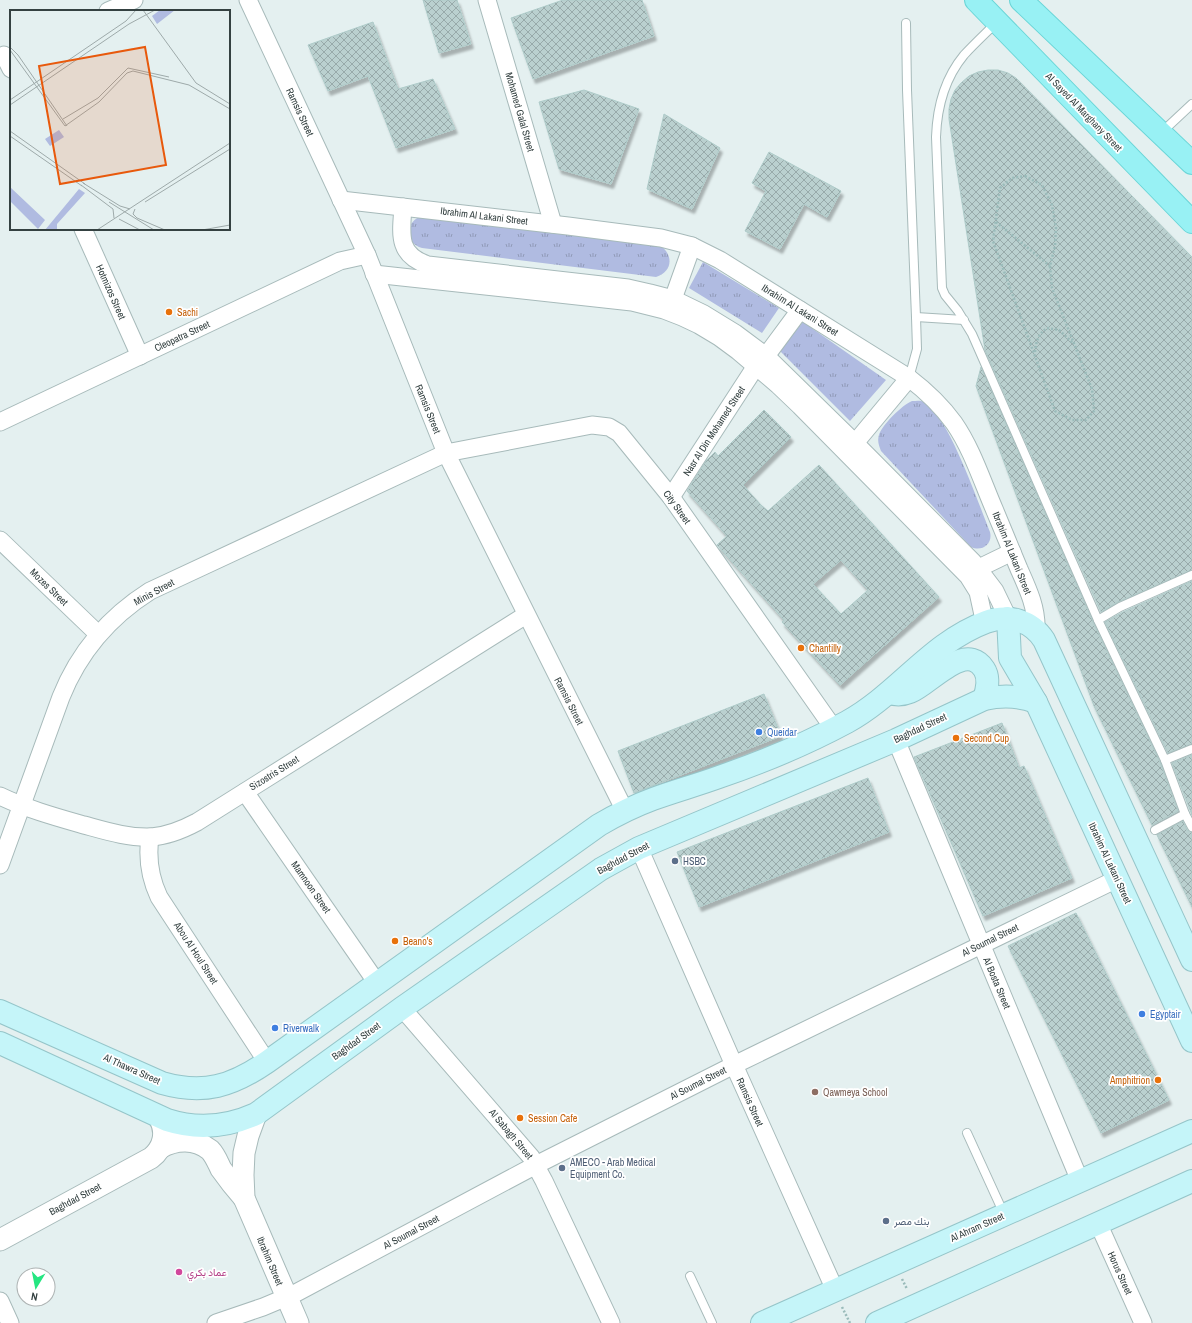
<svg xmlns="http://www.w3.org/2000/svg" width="1192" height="1323" viewBox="0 0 1192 1323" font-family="'Archivo Narrow',Vazirmatn,sans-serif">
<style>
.grass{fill:url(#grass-tufts)}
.building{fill:url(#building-cross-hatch);stroke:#aecbc9;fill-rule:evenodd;filter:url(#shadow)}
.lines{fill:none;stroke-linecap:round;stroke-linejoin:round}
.service-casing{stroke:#a7baba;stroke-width:10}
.minor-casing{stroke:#a7baba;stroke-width:19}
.tertiary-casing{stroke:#a7baba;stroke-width:23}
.secondary-casing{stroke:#95c5c9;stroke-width:24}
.primary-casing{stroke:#6ad5d7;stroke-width:24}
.path{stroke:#9abbba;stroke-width:2.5;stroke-dasharray:2 2;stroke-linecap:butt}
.service{stroke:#fff;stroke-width:8}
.minor{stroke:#fff;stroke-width:17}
.tertiary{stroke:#fff;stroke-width:21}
.secondary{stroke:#c5f5f9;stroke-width:22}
.primary{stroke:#98f1f4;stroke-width:22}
.food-dot{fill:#e8710a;stroke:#fff;stroke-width:1.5}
.shop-dot{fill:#3f7fe0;stroke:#fff;stroke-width:1.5}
.service-dot{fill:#5c6f8a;stroke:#fff;stroke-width:1.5}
.education-dot{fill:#8d6e63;stroke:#fff;stroke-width:1.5}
.hotel-dot{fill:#d1479c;stroke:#fff;stroke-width:1.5}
.labels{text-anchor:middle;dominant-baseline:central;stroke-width:3.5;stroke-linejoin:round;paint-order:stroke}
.street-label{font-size:10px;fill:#344141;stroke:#fff}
.food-label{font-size:10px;fill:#c56008;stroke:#fff;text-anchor:start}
.shop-label{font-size:10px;fill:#366cbe;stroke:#fff;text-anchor:start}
.service-label{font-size:10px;fill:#4e5e75;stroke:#fff;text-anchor:start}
.education-label{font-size:10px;fill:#785e54;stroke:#fff;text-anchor:start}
.hotel-label{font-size:10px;fill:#b23c85;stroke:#fff;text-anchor:start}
.inset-road{fill:none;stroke:#9eaaaa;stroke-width:1}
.view{fill:#e8590c;fill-opacity:0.15;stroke:#e8590c;stroke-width:2}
.inset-edge{fill:none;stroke:#344141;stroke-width:2}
</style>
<defs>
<pattern id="grass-tufts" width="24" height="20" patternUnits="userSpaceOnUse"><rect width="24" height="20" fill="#b0bbe1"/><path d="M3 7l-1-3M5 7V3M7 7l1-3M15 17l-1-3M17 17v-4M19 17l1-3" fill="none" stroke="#909ab8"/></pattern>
<pattern id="building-cross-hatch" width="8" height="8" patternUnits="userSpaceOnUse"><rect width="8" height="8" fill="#bad0cf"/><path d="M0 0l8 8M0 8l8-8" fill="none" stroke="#98aaaa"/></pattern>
<filter id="shadow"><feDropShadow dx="2.5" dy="4.5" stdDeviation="1" flood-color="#0004"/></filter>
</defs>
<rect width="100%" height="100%" fill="#e4f0f0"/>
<!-- grass -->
<g class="grass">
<path d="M 419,217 L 424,217 L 661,246 C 674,256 672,272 656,277 L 422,248 C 406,243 404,225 419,217 Z"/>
<path d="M 703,262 L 779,308 L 762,333 L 689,288 Z"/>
<path d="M 803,322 L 886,380 L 850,421 L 779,350 Z"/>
<path d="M 912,401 C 916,401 920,400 924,402 C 948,414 979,505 990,532 C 993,544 982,552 971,547 L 881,451 C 879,446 877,441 879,435 C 882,425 902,405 912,401 Z"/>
</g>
<!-- building -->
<g class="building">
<path d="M 423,0 L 457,0 L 471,44 L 439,53 Z"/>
<path d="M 563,0 L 642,0 L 654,36 L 533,79 L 511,18 Z"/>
<path d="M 373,22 L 398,89 L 433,79 L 455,129 L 396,148 L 368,76 L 328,91 L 308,45 Z"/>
<path d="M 988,70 L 998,70 L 1008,73 L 1016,78 L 1192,257 L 1192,570 L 1118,602 L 1101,612 L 985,350 L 949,119 L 949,109 L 951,99 L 955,90 L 961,83 L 969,76 L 978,72 Z"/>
<path d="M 584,90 L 639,109 L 611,184 L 559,169 L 539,102 Z"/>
<path d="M 664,114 L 720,148 L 692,209 L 647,189 Z"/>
<path d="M 769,152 L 841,191 L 827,217 L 804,204 L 780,249 L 745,231 L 766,191 L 752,183 Z"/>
<path d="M 981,367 L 1093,622 L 1160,762 L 1178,811 L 1152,825 L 1094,706 L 976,386 Z"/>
<path d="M 764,410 L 791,437 L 743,485 L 761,505 L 768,511 L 819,465 L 939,597 L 840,685 L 782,622 L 784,620 L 717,545 L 727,536 L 687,491 L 706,461 L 715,452 L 718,456 ZM 841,560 L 868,590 L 841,614 L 813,584 Z"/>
<path d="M 1192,581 L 1192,744 L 1168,753 L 1105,622 L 1123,612 Z"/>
<path d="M 764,694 L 781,736 L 634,793 L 618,751 Z"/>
<path d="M 1002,723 L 1019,768 L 1024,766 L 1072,878 L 983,916 L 914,757 Z"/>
<path d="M 1192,755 L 1192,815 L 1172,763 Z"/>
<path d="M 868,778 L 889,832 L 699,907 L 677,852 Z"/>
<path d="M 1183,821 L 1187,830 L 1192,832 L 1192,907 L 1157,835 Z"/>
<path d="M 1076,913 L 1169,1100 L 1101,1133 L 1008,946 Z"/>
</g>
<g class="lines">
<!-- service casing -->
<g class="service-casing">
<g id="service">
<path d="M 997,22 C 986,33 974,44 964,55 C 945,78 937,108 936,137 L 942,288 L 945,295 L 958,311 L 972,334 L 1098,620"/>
<path d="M 906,23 L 907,90 L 916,317 L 917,349 L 909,378"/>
<path d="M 1162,132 L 1192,104"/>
<path d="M 916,317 L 964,320"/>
<path d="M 1192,575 L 1120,607 L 1098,620 L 1165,760 L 1192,749"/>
<path d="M 1165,760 L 1185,814"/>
<path d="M 1155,830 L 1185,814 L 1192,827"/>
<path d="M 967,1133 L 1004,1214"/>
<path d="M 690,1276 L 712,1323"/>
</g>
</g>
<!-- minor casing -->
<g class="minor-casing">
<g id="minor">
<path d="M 248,0 L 367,255 L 446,453 L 625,811"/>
<path d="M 487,0 L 553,224"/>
<path d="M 108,11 L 134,0"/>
<path d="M 4,55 L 11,69"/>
<path d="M 341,200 L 568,226 L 661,238 L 692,246 L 720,260 L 909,378 C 926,391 941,405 954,423 C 972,449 982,481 995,511 C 1003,530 1011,550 1019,569 C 1028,589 1037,608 1036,630"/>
<path d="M 403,207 C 401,234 397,255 428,265 L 628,288 L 650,293 L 673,299 L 704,314 L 735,333 L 766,356 L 855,443 L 973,562 L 995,591 L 1008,618"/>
<path d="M 83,229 L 140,356"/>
<path d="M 374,274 L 632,302 L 664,310 L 682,317 L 699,325 L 719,337 L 738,351 L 778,385 L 800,406 L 968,576 L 978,592 L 983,615 L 987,621"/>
<path d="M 673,299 L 692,246"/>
<path d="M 766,356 L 800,310"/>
<path d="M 0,422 L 340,261 L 367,255"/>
<path d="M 855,443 L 909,378"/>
<path d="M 671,497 L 756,366"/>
<path d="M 0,540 L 98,634"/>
<path d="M 979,568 L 1012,552"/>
<path d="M 896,740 L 1080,1181"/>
<path d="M 245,792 L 377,983"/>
<path d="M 0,796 C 27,809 56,817 84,825 C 106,831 128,838 151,837 C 167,836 182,830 197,822 L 526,615"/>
<path d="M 150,837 C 147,858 150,878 159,897 L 267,1062"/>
<path d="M 639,848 L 734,1065 L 835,1290"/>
<path d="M 0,865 L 61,697 C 79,652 109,617 150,591 L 446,453 L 592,425 L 609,427 L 619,433 L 671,497 L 834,729"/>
<path d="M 402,1008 L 531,1157 L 544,1181 L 611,1323"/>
<path d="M 1098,1223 L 1143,1323"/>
<path d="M 0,1301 L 10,1323"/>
<path d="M 216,1323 L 263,1307 L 294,1294 L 536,1165 L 734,1065 L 1117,879"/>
</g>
</g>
<!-- tertiary casing -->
<g class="tertiary-casing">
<g id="tertiary">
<path d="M 256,1114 L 248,1136 L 244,1153 L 243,1175 L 244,1198 L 298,1323"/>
<path d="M 160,1148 C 176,1139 195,1138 210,1150 C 215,1155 218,1163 221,1169 C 228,1179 236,1189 244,1198"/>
<path d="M 0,1240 L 151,1158 C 164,1148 168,1131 158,1116"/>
</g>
</g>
<!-- secondary casing -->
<g class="secondary-casing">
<g id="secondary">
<path d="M 1008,618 L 1010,658 L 1036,702 L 1192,1041"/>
<path d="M 889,693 C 896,695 903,695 910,692 C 929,685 965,640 984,669 C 990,678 987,690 984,699"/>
<path d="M 0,1011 L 162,1083 C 204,1095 232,1086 267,1062 L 599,825 C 616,815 634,806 653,799 C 675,791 697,785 719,777 C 763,762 806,744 847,722 C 898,694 930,643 986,622 C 1008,614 1031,620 1044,640 L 1192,960"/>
<path d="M 0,1043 L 167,1120 C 198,1130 227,1127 256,1114 L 402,1008 L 601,869 L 639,848 L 896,740 L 984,699 C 1002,695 1018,695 1036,702"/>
<path d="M 762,1323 L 1192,1131"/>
<path d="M 877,1323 L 1192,1181"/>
</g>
</g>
<!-- primary casing -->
<g class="primary-casing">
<g id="primary">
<path d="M 976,0 L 1192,222"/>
<path d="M 1021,0 L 1192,163"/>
</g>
</g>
<!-- path -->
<g class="path">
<path d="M 1025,176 L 1042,185 L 1052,205 L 1056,228 L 1055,246 L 1050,266 L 1052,288 L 1092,389 L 1094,411 L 1086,420 L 1072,420 L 1055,411 L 993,241 L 1000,188 L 1012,178 Z"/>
<path d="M 996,222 L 1050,266"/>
<path d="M 1035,352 C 1036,342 1038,334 1047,328 L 1059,330 L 1074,344"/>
<path d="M 902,1279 L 907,1289"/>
<path d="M 842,1307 L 850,1323"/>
</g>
<!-- service -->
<use href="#service" class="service"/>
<!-- minor -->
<use href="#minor" class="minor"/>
<!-- tertiary -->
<use href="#tertiary" class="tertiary"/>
<!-- secondary -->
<use href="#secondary" class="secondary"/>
<!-- primary -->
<use href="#primary" class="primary"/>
</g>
<!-- markers -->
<g class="food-dot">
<circle cx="169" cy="312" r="4"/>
<circle cx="801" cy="648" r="4"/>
<circle cx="956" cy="738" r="4"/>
<circle cx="395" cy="941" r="4"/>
<circle cx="1158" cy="1080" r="4"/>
<circle cx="520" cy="1118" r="4"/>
</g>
<g class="shop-dot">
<circle cx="759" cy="732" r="4"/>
<circle cx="1142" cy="1014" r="4"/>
<circle cx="275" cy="1028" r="4"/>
</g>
<g class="service-dot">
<circle cx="675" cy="861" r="4"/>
<circle cx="562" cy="1168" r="4"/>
<circle cx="886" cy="1221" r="4"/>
</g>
<circle class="education-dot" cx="815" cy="1092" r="4"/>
<circle class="hotel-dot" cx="179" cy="1272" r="4"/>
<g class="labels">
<!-- street labels -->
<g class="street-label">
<text transform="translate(300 112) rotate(65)">Ramsis Street</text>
<text transform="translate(520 112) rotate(74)">Mohamed Galal Street</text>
<text transform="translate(1084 112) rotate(46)">Al Sayed Al Marghany Street</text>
<text transform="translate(484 216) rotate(7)">Ibrahim Al Lakani Street</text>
<text transform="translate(111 292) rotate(66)">Hotmizos Street</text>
<text transform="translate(800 310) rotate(32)">Ibrahim Al Lakani Street</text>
<text transform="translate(182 336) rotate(-25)">Cleopatra Street</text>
<text transform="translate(428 409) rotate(68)">Ramsis Street</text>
<text transform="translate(714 431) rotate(-57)">Nasr Al Din Mohamed Street</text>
<text transform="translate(677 507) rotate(54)">City Street</text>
<text transform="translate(1012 553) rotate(68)">Ibrahim Al Lakani Street</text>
<text transform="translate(49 587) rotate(44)">Mozes Street</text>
<text transform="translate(154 592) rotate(-29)">Minis Street</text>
<text transform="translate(569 701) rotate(63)">Ramsis Street</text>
<text transform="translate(920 728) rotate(-25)">Baghdad Street</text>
<text transform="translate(274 773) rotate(-32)">Sizostris Street</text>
<text transform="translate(623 858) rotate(-28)">Baghdad Street</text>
<text transform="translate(1110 863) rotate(65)">Ibrahim Al Lakani Street</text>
<text transform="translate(311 887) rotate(55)">Mamnoon Street</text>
<text transform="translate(990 940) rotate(-26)">Al Soumal Street</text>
<text transform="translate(196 953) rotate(57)">Abou Al Houl Street</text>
<text transform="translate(997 983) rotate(67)">Al Bosta Street</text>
<text transform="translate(356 1041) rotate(-36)">Baghdad Street</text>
<text transform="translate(132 1069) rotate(24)">Al Thawra Street</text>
<text transform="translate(698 1083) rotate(-27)">Al Soumal Street</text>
<text transform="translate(750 1102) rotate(66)">Ramsis Street</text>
<text transform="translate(511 1134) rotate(50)">Al Sabagh Street</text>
<text transform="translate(75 1199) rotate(-28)">Baghdad Street</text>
<text transform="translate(977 1227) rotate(-24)">Al Ahram Street</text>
<text transform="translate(411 1232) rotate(-28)">Al Soumal Street</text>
<text transform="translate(270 1261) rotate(67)">Ibrahim Street</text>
<text transform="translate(1120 1273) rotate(66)">Horus Street</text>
</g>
<!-- food labels -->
<g class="food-label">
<text x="177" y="312">Sachi</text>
<text x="809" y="648">Chantilly</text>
<text x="964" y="738">Second Cup</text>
<text x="403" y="941">Beano's</text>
<text x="1150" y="1080" text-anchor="end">Amphitrion</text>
<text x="528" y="1118">Session Cafe</text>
</g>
<!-- shop labels -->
<g class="shop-label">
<text x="767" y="732">Queidar</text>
<text x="1150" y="1014">Egyptair</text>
<text x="283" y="1028">Riverwalk</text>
</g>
<!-- service labels -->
<g class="service-label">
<text x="683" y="861">HSBC</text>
<text x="570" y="1162">AMECO - Arab Medical<tspan x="570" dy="12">Equipment Co.</tspan></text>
<text x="894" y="1221">بنك مصر</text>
</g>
<!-- education labels -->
<g class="education-label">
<text x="823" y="1092">Qawmeya School</text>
</g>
<!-- hotel labels -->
<g class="hotel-label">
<text x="187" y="1272">عماد بكري</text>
</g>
</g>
<!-- overview -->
<g transform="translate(10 10)">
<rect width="220" height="220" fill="#e4f0f0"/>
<path d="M 49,120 L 54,127 L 40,136 L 35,129 ZM 0,177 L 35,210 L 28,219 L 0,191 ZM 69,179 L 75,183 L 47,214 L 47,220 L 35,220 Z" fill="#b0bbe1"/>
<path d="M 150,0 L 165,0 L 147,14 L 142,6 Z" fill="#b0bbe1"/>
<path class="inset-road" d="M 133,0 L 186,73 L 220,94M 0,37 L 8,45 L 57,116M 0,40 L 55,116 L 89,92 L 117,63 L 123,61 L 179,75 L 220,99M 0,90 L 116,11 L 126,0M 0,95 L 119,14 L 145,0M 53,109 L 88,88 L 118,58 L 159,67M 0,121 L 75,174M 0,126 L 72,176M 73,173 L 110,196 L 120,199M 71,175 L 103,199 L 104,208M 99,192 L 144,220M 135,192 L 220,139M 125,199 L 123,204 L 127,208 L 155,220M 109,209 L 130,220M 87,220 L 220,133M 192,220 L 220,215"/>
<path class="view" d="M 135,37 L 156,155 L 50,174 L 29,56 Z"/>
<rect width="220" height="220" class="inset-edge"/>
</g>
<!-- north arrow -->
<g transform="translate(36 1287) rotate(190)"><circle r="19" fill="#ffffff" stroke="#aeb3b3"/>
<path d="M0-3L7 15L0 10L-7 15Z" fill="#25e681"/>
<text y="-6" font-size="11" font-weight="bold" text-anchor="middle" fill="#344141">N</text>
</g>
</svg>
